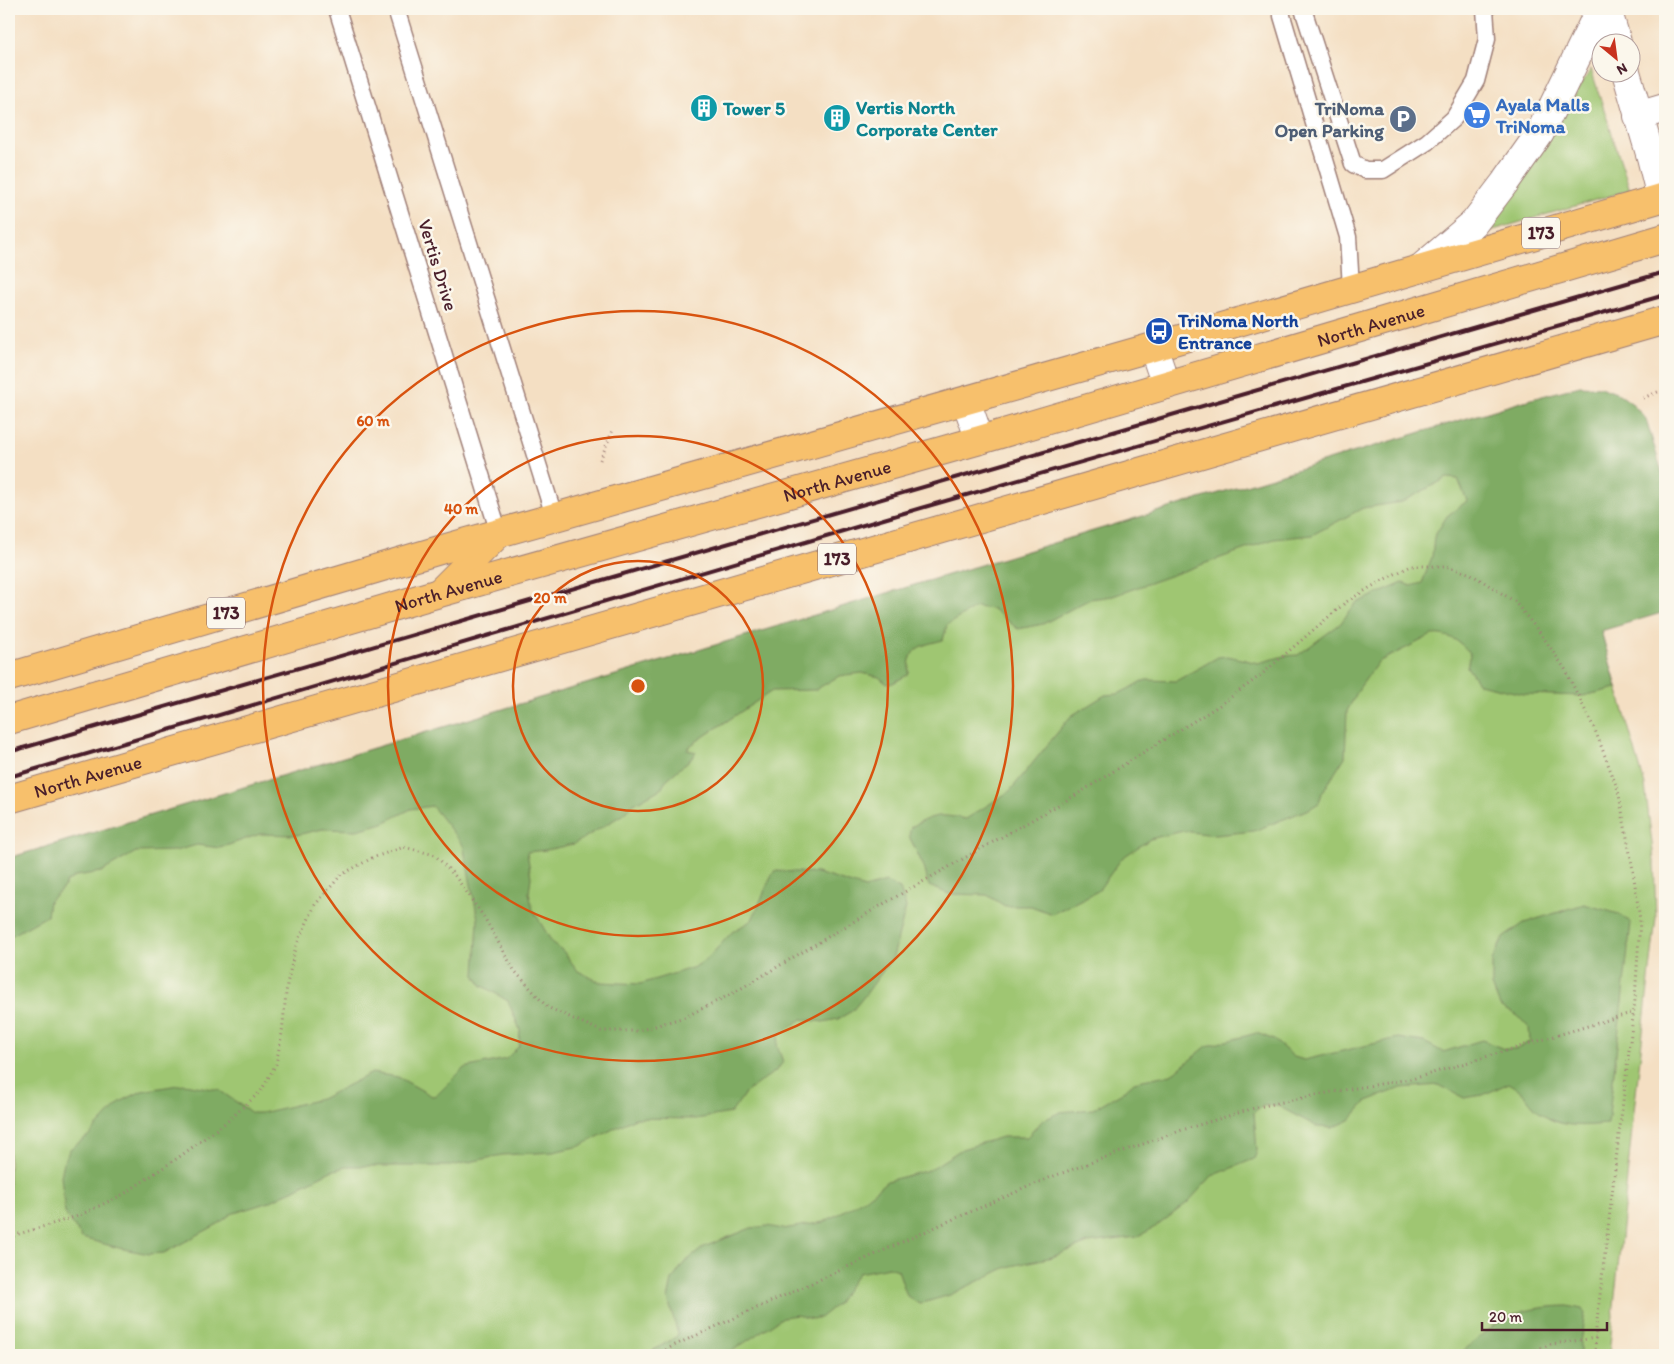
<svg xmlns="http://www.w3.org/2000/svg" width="1674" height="1364" viewBox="0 0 1674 1364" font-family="Itim,sans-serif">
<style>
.green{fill:#9fc672;stroke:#74724e}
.forest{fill:#7fab64;stroke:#646548}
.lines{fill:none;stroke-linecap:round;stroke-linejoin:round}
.service-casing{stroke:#9f7f77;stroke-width:19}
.minor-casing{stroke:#9f7f77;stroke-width:30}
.tertiary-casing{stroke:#9f7f77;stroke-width:30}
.primary-casing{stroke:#9f7f77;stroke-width:30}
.path{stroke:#9f7f77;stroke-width:3;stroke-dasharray:1 4;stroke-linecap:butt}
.service{stroke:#fff;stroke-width:16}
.minor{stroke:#fff;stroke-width:28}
.tertiary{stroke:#fff;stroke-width:28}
.primary{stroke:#f7c06c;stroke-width:28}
.rail{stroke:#4a1f2b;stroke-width:4}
.ring{fill:none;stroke:#d8530f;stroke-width:2.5}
.labels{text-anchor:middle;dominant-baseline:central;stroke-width:5;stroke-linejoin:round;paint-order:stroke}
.shield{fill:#fbf7ec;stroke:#7f6065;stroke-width:1}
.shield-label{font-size:18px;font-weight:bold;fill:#4a1f2b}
.shop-label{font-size:19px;font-weight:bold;fill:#366cbe;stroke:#fbf7ec;text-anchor:start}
.culture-label{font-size:19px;font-weight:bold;fill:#0d838f;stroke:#fbf7ec;text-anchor:start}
.service-label{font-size:19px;font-weight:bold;fill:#4e5e75;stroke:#fbf7ec;text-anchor:end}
.street-label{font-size:19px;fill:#4a1f2b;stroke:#fbf7ec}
.transit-label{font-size:19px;font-weight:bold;fill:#164399;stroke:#fbf7ec;text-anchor:start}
.centre{fill:#d8530f;stroke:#fbf7ec;stroke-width:2.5}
.ring-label{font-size:15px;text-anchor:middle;font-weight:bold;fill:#d8530f;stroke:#fbf7ec;stroke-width:5;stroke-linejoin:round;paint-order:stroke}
</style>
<rect width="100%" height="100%" fill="#fbf7ec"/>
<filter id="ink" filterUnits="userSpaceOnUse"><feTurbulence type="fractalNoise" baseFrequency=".02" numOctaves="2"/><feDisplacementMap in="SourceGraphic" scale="10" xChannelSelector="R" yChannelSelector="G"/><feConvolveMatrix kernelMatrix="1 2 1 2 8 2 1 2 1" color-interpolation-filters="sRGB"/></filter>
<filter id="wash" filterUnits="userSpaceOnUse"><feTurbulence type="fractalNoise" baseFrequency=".0096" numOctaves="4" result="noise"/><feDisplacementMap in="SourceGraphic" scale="20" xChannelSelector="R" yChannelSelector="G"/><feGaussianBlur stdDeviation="1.12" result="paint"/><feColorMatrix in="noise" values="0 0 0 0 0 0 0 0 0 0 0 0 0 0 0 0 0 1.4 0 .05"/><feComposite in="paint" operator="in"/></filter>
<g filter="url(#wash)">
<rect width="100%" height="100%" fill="#f4dfc3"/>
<!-- green -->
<g class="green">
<path d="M 1591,69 L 1630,190 L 1490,231 Z"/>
<path d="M 1531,399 L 1601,631 L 1645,785 L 1654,860 L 1656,918 L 1633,1120 L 1609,1355 L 9,1355 L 9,858 Z"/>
</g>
<!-- forest -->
<g class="forest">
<path d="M 1580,386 L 1600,387 L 1619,394 L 1634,405 L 1646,419 L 1665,482 L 1665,612 L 1601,631 L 1617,688 L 1583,696 L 1523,694 L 1479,684 L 1467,667 L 1470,655 C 1463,642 1447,633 1432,635 L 1378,662 L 1360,687 L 1347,711 L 1345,757 L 1322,793 L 1319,803 L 1309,809 L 1254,831 L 1215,835 L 1183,831 L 1150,839 L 1122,858 L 1098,891 L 1052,914 L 1031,906 L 1005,906 L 987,895 L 949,894 L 929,886 L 924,867 L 909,836 L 911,827 C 935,814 939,814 966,819 L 1010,791 L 1071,716 L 1105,695 L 1118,694 L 1146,680 L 1176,681 L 1218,657 L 1228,656 L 1258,663 L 1284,656 L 1298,655 L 1340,624 L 1356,603 L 1403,583 L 1411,586 L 1422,583 L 1432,557 L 1434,537 L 1447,516 L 1467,501 L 1458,479 L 1447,478 L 1402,502 L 1363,508 L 1312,535 L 1274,539 L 1113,596 L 1090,599 L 1043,624 L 1018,629 L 993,609 L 976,607 L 947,625 L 943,640 C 920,646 908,646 909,674 L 893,683 L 887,684 L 879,677 L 862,673 L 839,676 L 815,690 L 772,691 L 691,745 L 687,750 L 696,752 L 693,757 L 666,780 L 662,788 L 634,804 L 622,815 L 574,844 L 546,850 L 527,852 L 531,877 L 529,893 L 533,910 L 553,944 L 563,951 L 578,971 L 600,982 L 640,984 L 695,967 L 709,957 L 732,932 L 752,920 L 772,874 L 776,871 L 817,873 L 865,888 L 886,882 L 900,889 L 906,907 L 893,957 L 866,994 L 852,1011 L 838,1019 L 823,1022 L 802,1019 L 779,1035 L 777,1045 L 783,1062 L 777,1070 L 746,1092 L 731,1113 L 696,1119 L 635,1118 L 580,1146 L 553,1152 L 502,1155 L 451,1166 L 349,1166 L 331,1171 L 269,1202 L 231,1214 L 218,1224 L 164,1253 L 149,1254 L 119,1248 L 82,1238 L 65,1213 L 61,1176 L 64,1162 L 70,1149 L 88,1136 L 120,1102 L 142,1091 L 184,1084 L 219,1090 L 252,1113 L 261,1113 L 321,1099 L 372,1073 L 398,1077 L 432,1096 L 437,1095 L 464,1068 L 506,1059 L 519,1046 L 520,1030 L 508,1001 L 481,985 L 475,975 L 478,919 L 463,845 L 432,806 L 411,809 L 383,823 L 357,830 L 323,829 L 296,835 L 260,834 L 220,848 L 197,845 L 175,851 L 136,852 L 101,872 L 76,876 L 65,883 L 65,886 L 49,901 L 47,916 L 9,937 L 9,858 L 1531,399 Z"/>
<path d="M 1584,904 L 1619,914 L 1631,923 L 1608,1124 C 1583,1126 1557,1129 1537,1110 C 1526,1099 1524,1091 1509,1083 L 1483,1095 L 1464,1098 L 1439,1085 L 1401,1088 L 1367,1101 L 1350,1120 L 1332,1128 L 1318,1127 L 1276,1105 L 1262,1106 L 1254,1112 L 1257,1151 L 1254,1159 L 1212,1176 L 1187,1203 L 1157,1226 L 1137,1237 L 1088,1243 L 1052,1257 L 1007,1267 L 950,1295 L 919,1304 L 907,1296 L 898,1270 L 889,1267 L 858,1273 L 837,1304 L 821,1317 L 812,1319 L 797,1315 L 783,1317 L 726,1355 L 645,1355 L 676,1337 L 678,1334 L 668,1299 L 672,1280 L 684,1263 L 704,1247 L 751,1228 L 767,1226 L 783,1229 L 824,1222 L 866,1198 L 887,1181 L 929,1170 L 962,1149 L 1002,1137 L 1027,1137 L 1042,1121 L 1060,1112 L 1093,1109 L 1124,1091 L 1134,1082 L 1171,1074 L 1180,1068 L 1207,1046 L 1257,1033 L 1274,1040 L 1294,1057 L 1304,1060 L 1398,1038 L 1424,1042 L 1443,1052 L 1482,1040 L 1504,1049 L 1518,1049 L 1530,1041 L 1529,1028 L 1518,1016 L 1500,1006 L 1492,986 L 1492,961 L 1503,938 L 1524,923 Z"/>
<path d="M 1567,1306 L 1582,1309 L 1585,1313 L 1580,1342 L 1580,1355 L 1457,1355 C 1469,1348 1478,1337 1490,1328 C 1515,1310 1537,1307 1567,1306 Z"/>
</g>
</g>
<g filter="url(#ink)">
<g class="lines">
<!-- service casing -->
<g class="service-casing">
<g id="service">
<path d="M 337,9 L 499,533"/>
<path d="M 396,9 L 555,519"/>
<path d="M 1282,9 L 1282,16 L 1348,237 L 1351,288"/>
<path d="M 1303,9 L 1353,164 L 1365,170 L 1383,170 L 1427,142 L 1454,118 L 1476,81 L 1487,39 L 1485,9"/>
</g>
</g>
<!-- minor casing -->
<g class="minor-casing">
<g id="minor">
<path d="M 1421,268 L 1474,223 L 1506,181 L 1540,133 L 1600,9"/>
<path d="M 1153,347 L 1166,385"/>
<path d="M 966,401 L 980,440"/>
</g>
</g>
<!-- tertiary casing -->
<g class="tertiary-casing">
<g id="tertiary">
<path d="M 1607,9 L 1617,42"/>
<path d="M 1626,72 L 1651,157 L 1661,198"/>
<path d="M 1638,116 L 1665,108"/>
</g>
</g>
<!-- primary casing -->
<g class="primary-casing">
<g id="primary">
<path d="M 440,592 L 498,534"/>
<path d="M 9,677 L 443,549 L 1153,347 L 1665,197"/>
<path id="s1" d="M 9,720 L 439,593 L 980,440 L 1665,238"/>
<path id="s2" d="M 9,799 L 1665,320"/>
</g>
</g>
<!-- path -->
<g class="path">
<path d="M 1643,398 L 1665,389"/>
<path d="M 600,460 L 613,430"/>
<path d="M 9,1237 L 78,1216 L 124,1194 L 182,1155 L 229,1120 L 261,1091 L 276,1064 L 282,1033 L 287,984 L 296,946 L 315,905 L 341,875 L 372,858 L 404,847 L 435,855 L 455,876 L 484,917 L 514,970 L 547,1007 L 601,1031 L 638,1031 L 685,1017 L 735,992 L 885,903 L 1076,795 L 1152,747 L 1220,705 L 1261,675 L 1346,602 L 1381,581 L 1411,566 L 1446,566 L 1471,574 L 1514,601 L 1541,634 L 1565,669 L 1595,730 L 1618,790 L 1632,864 L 1640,920 L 1635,1000 L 1596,1329 L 1595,1355"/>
<path d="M 657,1355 L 673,1346 L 940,1225 L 1051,1177 L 1182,1130 L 1258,1107 L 1332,1092 L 1416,1078 L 1634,1012"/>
<path d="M 1522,1355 L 1551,1344 L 1596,1338"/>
</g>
<!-- service -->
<use href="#service" class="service"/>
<!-- minor -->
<use href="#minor" class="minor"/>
<!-- tertiary -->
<use href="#tertiary" class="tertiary"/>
<!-- primary -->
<use href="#primary" class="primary"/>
<!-- rail -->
<g class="rail">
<path d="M 9,752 L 1665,272"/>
<path d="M 9,777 L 921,508 L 1665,295"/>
</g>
</g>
</g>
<!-- distance rings -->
<g class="ring">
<circle cx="638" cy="686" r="125"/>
<circle cx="638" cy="686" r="250"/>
<circle cx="638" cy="686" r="375"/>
</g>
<!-- icons -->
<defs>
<g id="building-disc" transform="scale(1.4375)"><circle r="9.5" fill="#0f9aa8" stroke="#fbf7ec"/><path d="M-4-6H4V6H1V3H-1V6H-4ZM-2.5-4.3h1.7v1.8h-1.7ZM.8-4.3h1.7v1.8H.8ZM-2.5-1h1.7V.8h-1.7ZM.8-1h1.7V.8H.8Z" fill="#fff"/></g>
<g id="supermarket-disc" transform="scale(1.4375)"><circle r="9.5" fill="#3f7fe0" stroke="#fbf7ec"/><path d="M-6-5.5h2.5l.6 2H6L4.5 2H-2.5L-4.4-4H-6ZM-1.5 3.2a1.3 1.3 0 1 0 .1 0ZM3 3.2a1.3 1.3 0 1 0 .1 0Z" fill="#fff"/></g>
<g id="parking-disc" transform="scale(1.4375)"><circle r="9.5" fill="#5c6f8a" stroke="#fbf7ec"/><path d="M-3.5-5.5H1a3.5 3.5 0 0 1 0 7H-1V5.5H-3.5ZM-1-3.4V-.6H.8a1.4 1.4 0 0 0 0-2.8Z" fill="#fff"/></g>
<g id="bus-disc" transform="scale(1.4375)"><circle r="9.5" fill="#1a4fb4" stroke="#fbf7ec"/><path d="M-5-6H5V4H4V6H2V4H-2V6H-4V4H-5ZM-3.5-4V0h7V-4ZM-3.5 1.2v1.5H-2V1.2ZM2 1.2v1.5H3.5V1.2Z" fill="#fff"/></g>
</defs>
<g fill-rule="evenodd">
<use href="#building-disc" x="704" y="108"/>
<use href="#supermarket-disc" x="1477" y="115"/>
<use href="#building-disc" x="837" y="118"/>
<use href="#parking-disc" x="1403" y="119"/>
<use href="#bus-disc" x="1159" y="331"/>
</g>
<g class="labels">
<!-- shield labels -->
<g class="shield">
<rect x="1522" y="217.5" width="38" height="31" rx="4"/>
<rect x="818" y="543.5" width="38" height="31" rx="4"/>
<rect x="207" y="597.5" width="38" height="31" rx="4"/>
</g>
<g class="shield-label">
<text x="1541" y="233">173</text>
<text x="837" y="559">173</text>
<text x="226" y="613">173</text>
</g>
<!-- shop labels -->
<g class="shop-label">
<text x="1496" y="104">Ayala Malls<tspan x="1496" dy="22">TriNoma</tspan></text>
</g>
<!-- culture labels -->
<g class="culture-label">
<text x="856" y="107">Vertis North<tspan x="856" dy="22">Corporate Center</tspan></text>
<text x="723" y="108">Tower 5</text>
</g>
<!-- service labels -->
<g class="service-label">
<text x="1384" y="108">TriNoma<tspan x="1384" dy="22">Open Parking</tspan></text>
</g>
<!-- street labels -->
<g class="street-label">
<text transform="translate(438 265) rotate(73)">Vertis Drive</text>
<text stroke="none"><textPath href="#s1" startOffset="1418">North Avenue</textPath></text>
<text stroke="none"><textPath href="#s1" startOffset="862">North Avenue</textPath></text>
<text stroke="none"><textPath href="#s1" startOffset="458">North Avenue</textPath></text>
<text stroke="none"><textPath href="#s2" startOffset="82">North Avenue</textPath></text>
</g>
<!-- transit labels -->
<g class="transit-label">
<text x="1178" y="320">TriNoma North<tspan x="1178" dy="22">Entrance</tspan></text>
</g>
</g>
<circle cx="638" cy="686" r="8" class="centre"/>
<g class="ring-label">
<text x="373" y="426">60 m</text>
<text x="461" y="514">40 m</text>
<text x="550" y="603">20 m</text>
</g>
<!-- margin -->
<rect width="1674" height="1364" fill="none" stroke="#fbf7ec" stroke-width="30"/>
<!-- north arrow -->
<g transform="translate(1616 58) rotate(151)"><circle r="24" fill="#fbf7ec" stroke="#b4a19f"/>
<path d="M0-4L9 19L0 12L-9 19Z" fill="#c8321e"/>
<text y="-8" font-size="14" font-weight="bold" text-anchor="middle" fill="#4a1f2b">N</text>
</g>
<!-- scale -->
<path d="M1482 1322v8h125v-8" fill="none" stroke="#4a1f2b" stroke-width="2.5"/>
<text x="1489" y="1322" font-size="15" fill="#4a1f2b" stroke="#fbf7ec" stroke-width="4" paint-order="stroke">20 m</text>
</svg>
